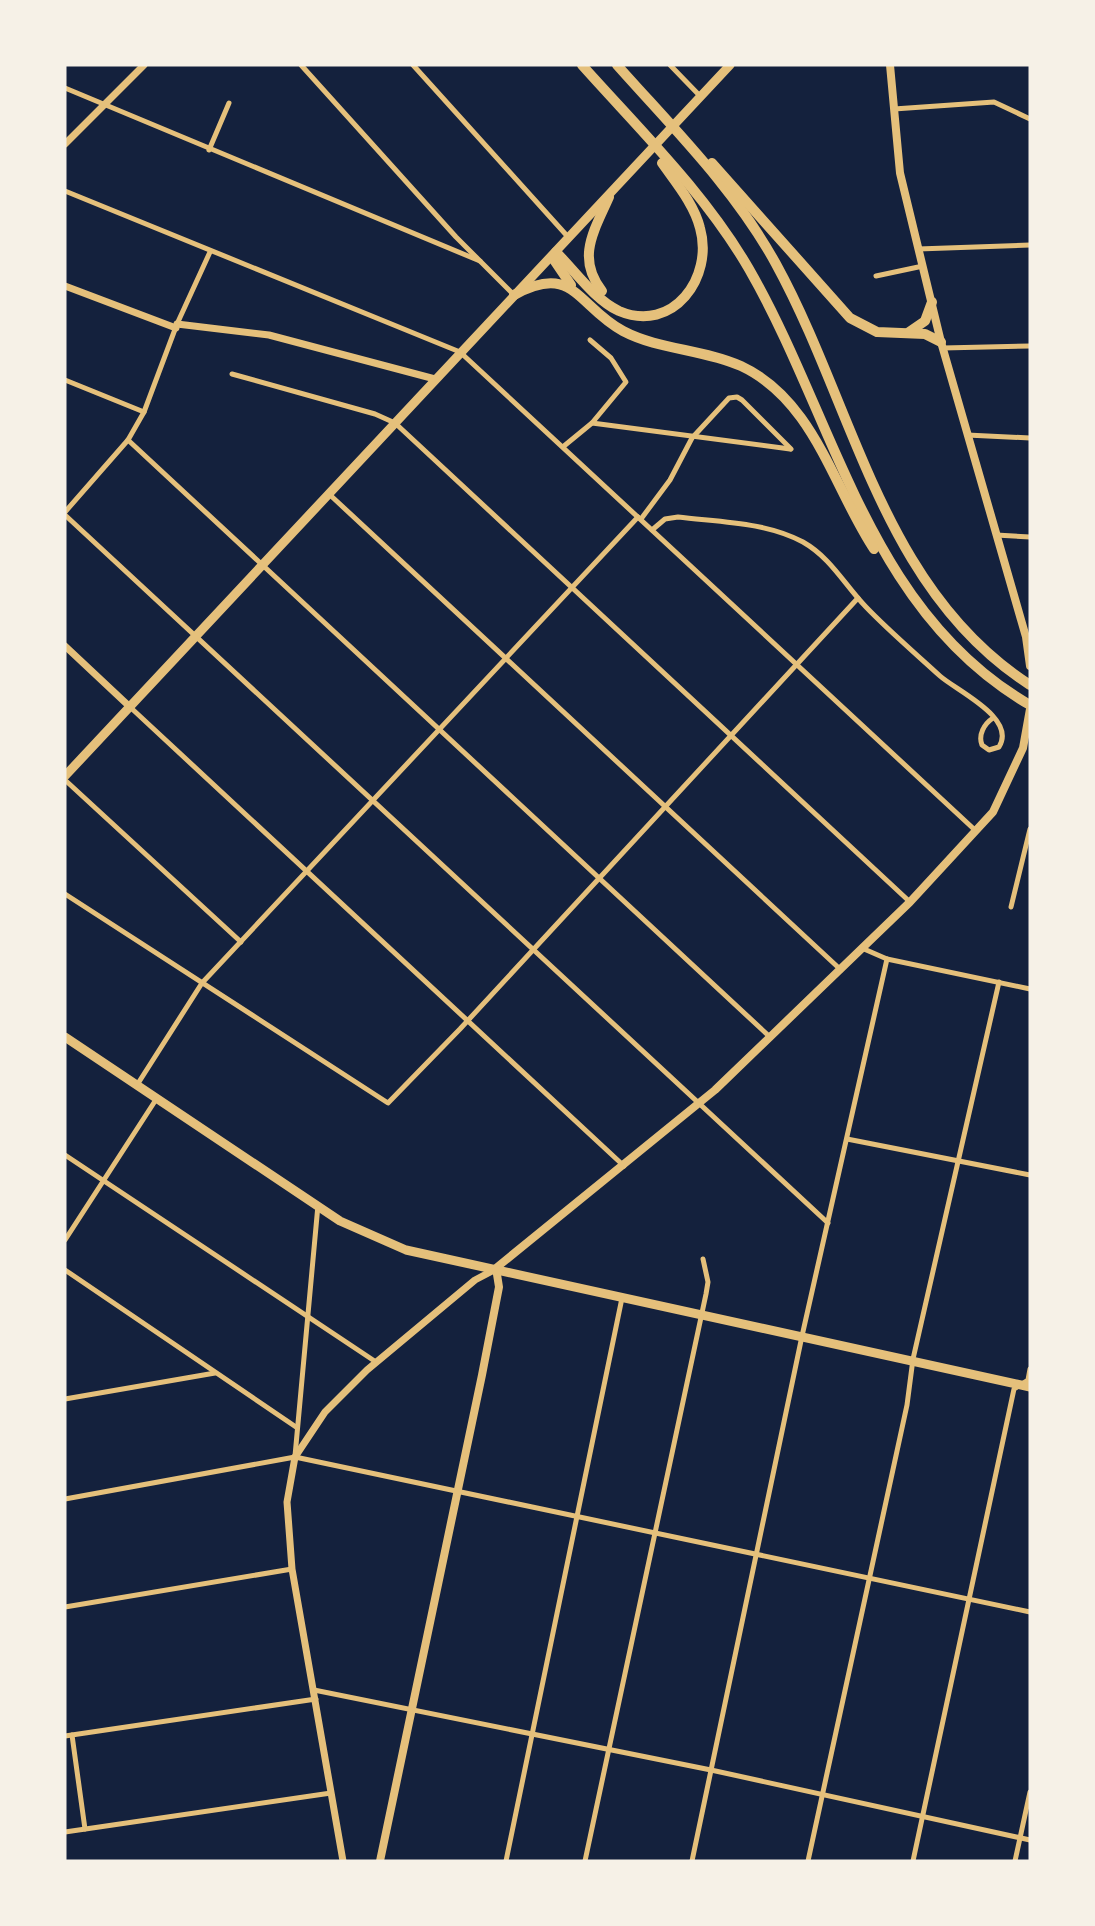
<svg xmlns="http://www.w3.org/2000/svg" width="1095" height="1926" viewBox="0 0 1095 1926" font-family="'PT Sans Narrow',sans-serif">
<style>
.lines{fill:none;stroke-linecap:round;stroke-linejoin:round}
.minor{stroke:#e5c07b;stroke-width:5}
.tertiary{stroke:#e5c07b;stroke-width:7}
.secondary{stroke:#e5c07b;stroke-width:8}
.primary{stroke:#e5c07b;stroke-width:9}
.motorway{stroke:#e5c07b;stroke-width:10}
</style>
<rect width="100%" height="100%" fill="#14213d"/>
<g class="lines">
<!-- minor -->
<g class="minor">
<path d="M 301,65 L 456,237 L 514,295"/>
<path d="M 413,65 L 569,238"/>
<path d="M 670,65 L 701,97"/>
<path d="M 65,88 L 480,261"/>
<path d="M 894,109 L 994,102 L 1030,119"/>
<path d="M 209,150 L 229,103"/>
<path d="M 65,191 L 460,352 L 976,831"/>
<path d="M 918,249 L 1030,245"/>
<path d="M 876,276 L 923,266"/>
<path d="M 943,348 L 1030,346"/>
<path d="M 232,374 L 375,414 L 395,423 L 910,902"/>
<path d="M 65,380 L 144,412"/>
<path d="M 592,423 L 790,449"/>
<path d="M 967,435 L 1030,438"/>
<path d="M 128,440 L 770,1037"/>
<path d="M 564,446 L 592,423 L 626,382 L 611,358 L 590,340"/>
<path d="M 329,494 L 841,970"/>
<path d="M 65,512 L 128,440 L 144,412 L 177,324 L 210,252"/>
<path d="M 65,515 L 828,1223"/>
<path d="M 641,519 L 670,480 L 692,438 L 729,398 L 737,397 L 742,400 L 791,449"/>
<path d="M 652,530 L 665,519 L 678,517 C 719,522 766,522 803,542 C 831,558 844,584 866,607 C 889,631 915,653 940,676 C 957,691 1017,718 999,747 L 989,750 L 982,745 C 978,735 984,724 993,718"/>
<path d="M 996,535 L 1030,537"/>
<path d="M 130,707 L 624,1166"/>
<path d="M 65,780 L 241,942"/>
<path d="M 65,894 L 388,1103 L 460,1029 L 858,598"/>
<path d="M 1011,907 L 1030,829"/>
<path d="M 864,949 L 887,959 L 1030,989"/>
<path d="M 137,1085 L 202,983 L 638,517"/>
<path d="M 847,1139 L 1030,1175"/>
<path d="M 65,1155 L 376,1362"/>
<path d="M 65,1240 L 157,1098"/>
<path d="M 65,1270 L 296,1427"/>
<path d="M 65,1399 L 215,1373"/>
<path d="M 295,1456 L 318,1205"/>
<path d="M 65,1499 L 295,1457 L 1030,1612"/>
<path d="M 65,1607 L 292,1569"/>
<path d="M 314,1690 L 711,1770 L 1030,1840"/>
<path d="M 72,1735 L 85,1829"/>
<path d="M 65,1736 L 316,1699"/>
<path d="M 65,1832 L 331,1793"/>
<path d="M 506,1861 L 622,1298"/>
<path d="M 585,1861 L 706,1294 L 708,1282 L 703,1259"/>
<path d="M 692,1861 L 802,1336 L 887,959"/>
<path d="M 808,1861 L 907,1405 L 913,1359 L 999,982"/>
<path d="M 913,1861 L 1014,1389 L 1028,1380 L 1030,1369"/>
<path d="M 1015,1861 L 1030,1792"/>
</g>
<!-- tertiary -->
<g class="tertiary">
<path d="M 65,144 L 144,65"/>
<path d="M 65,286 L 176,328"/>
<path d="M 177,324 L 269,335 L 435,379"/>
<path d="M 65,646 L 130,707"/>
<path d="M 343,1861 L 292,1569 L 287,1502 L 295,1457 L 325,1412 L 367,1370 L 475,1280 L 496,1269"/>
</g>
<!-- secondary -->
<g class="secondary">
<path d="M 890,65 L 900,173 L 941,342 L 1026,637 L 1030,666"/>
<path d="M 380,1861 L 482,1375 L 499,1287 L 496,1268 L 715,1090 L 910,902 L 993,812 L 1023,748 L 1030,709"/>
</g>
<!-- primary -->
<g class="primary">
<path d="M 65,776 L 730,65"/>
<path d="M 65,1037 L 340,1221 L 406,1250 L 1030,1387"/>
</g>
<!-- motorway -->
<g class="motorway">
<path d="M 582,65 C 640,130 705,193 749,269 C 836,420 868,612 1030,705"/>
<path d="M 617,65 C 673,128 735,189 776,264 C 855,408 882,590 1030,685"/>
<path d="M 712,163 L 850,318 L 877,332 L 925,334 L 941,342"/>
<path d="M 556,252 C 575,271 595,300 619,311 C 673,334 714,277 700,228 C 694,204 676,183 662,163"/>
<path d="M 552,257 L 571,285"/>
<path d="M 602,291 C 576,258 594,231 609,197"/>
<path d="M 514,295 C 574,262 577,306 623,331 C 659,350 703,349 741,366 C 814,400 833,487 874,549"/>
<path d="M 909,332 L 925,321 L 932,302"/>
</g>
</g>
<!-- border -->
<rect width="1095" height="1926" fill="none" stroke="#f6f1e7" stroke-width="133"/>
</svg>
